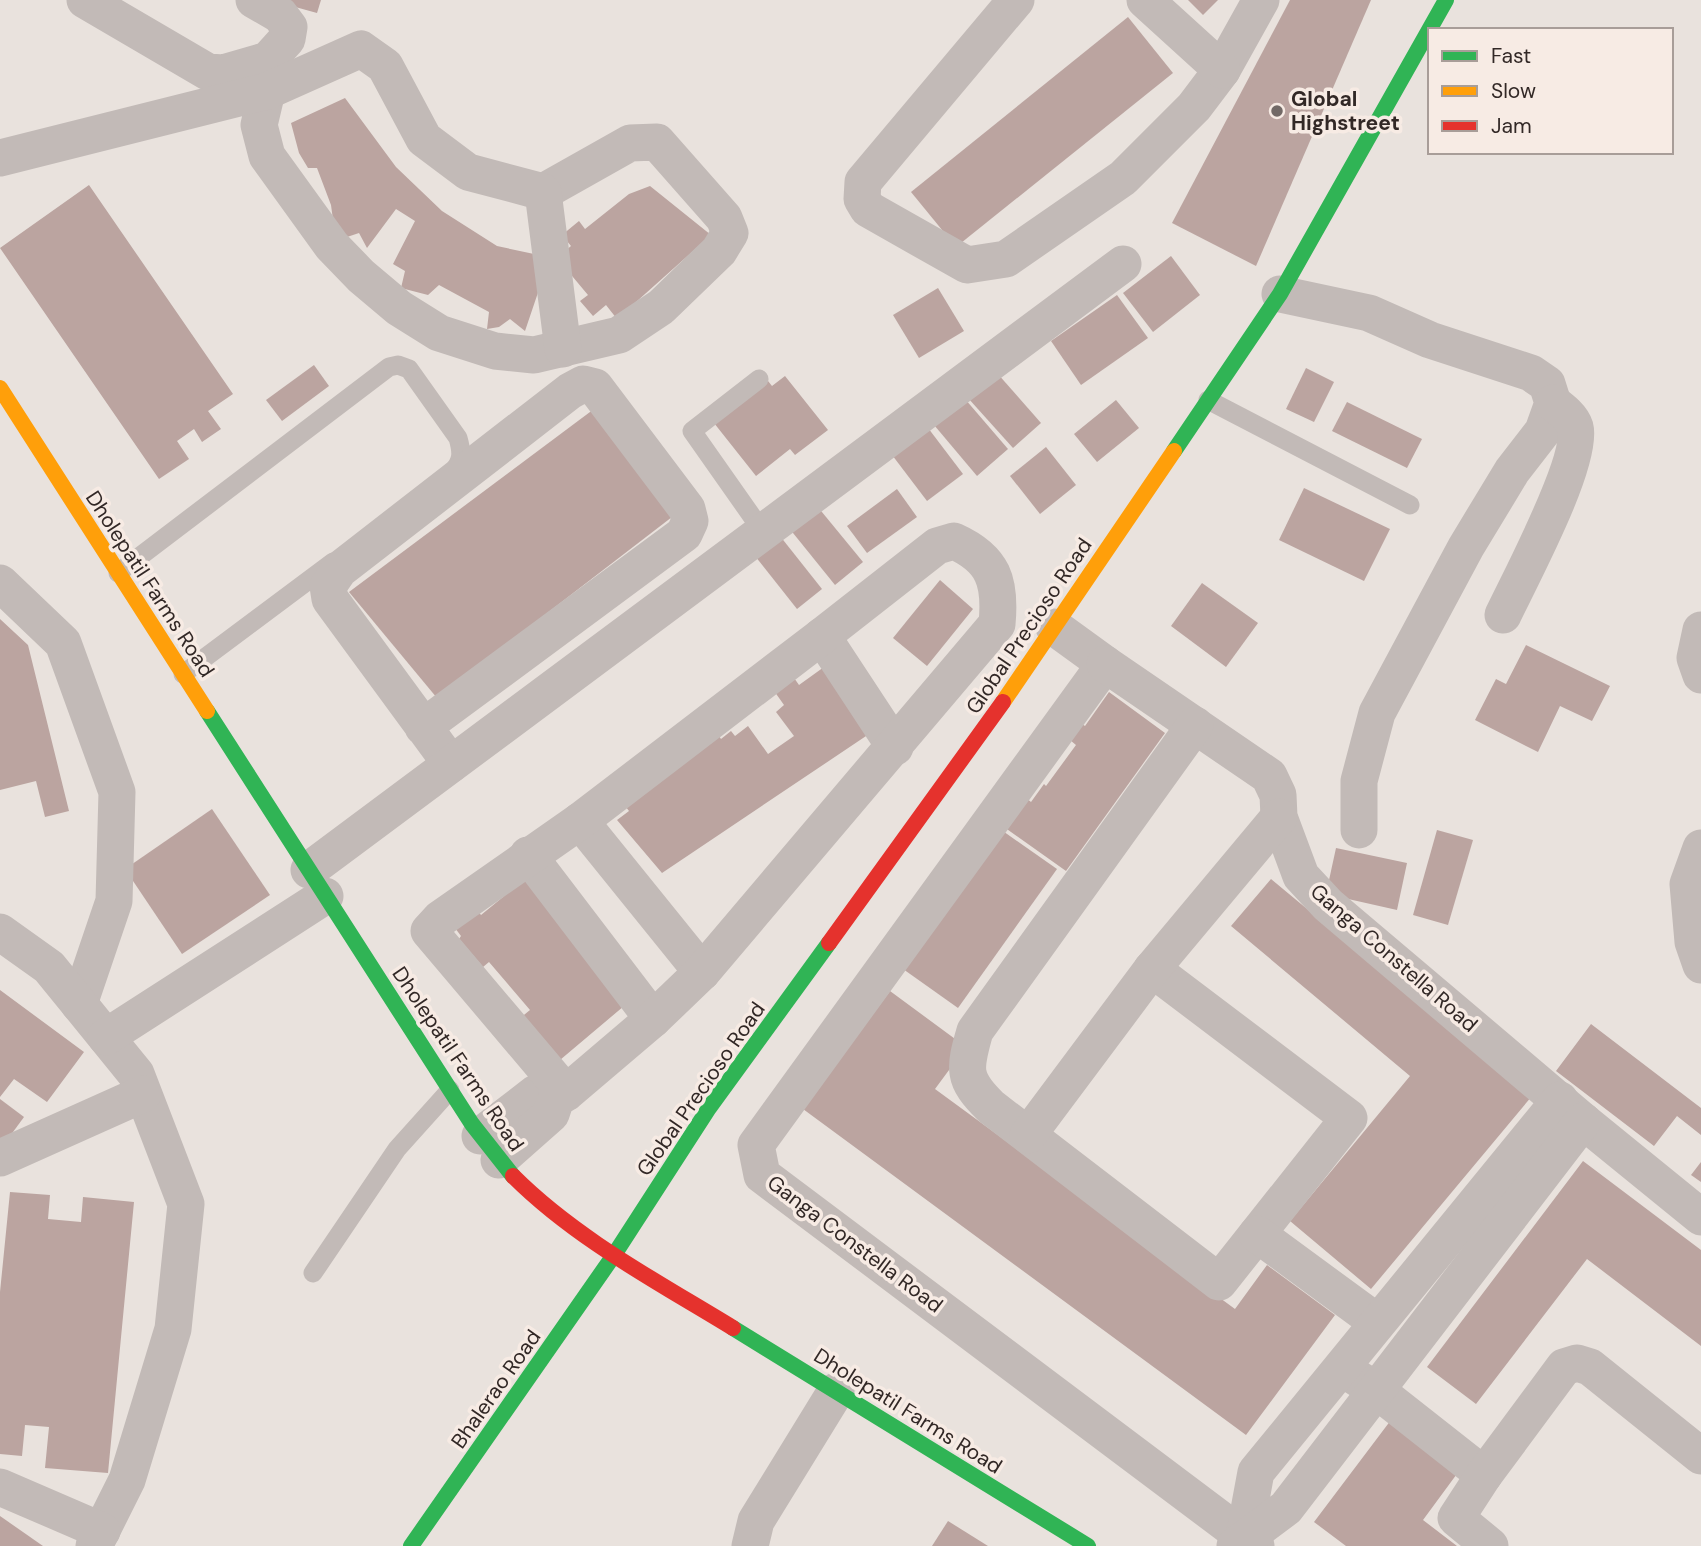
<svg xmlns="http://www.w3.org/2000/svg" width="1701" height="1546" viewBox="0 0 1701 1546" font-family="'DM Sans',sans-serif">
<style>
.building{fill:#bba4a0}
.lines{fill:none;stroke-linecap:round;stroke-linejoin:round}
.lane{stroke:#c2bab7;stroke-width:19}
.street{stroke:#c2bab7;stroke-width:37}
.fast{stroke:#30b455;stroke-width:16}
.slow{stroke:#ff9f0a;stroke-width:16}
.jam{stroke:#e5322d;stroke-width:16}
.poi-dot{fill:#726966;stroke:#f7ebe4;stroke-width:2.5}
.labels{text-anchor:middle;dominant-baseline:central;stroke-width:7;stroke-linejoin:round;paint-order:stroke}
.poi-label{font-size:21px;font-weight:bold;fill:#322826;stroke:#f7ebe4;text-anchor:start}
.street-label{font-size:21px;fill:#322826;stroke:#f7ebe4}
</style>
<rect width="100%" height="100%" fill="#e9e2dd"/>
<!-- building -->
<g class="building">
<path d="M 270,0 L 321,0 L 317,13 Z"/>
<path d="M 1188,0 L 1218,0 L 1203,15 Z"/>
<path d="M 1290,0 L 1371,0 L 1256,266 L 1172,223 Z"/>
<path d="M 1128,17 L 1173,73 L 956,247 L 911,192 Z"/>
<path d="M 345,98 L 396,167 L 442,211 L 497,246 L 534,254 L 548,263 L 525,331 L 510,319 L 499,327 L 487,329 L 489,312 L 439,285 L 428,295 L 401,288 L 405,271 L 393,264 L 415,221 L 396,209 L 367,248 L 359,233 L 344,238 L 334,227 L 331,205 L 317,168 L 308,168 L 299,153 L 291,123 Z"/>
<path d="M 89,185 L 233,394 L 208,411 L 221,429 L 202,442 L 194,429 L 177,441 L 189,459 L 159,479 L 0,248 Z"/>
<path d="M 650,186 L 711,235 L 617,319 L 606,305 L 593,316 L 580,301 L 588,295 L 557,258 L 571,246 L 562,235 L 579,221 L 585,229 L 629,194 Z"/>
<path d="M 1171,256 L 1200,295 L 1153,332 L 1123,293 Z"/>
<path d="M 938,288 L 964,331 L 919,358 L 893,315 Z"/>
<path d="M 1117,295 L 1148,338 L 1081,385 L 1051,341 Z"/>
<path d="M 314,365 L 329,386 L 282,421 L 266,400 Z"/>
<path d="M 1306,368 L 1334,382 L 1314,422 L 1286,409 Z"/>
<path d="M 997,373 L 1041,423 L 1013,448 L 968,398 Z"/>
<path d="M 785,376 L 828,430 L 795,455 L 790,449 L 756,476 L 714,423 L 768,381 L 772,386 Z"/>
<path d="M 959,392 L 1008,449 L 977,476 L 929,419 Z"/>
<path d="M 1116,400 L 1139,428 L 1097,462 L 1074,434 Z"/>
<path d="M 1347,402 L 1422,439 L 1407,468 L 1332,431 Z"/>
<path d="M 594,409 L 672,517 L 437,698 L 349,592 Z"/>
<path d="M 922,420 L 963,474 L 927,501 L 886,447 Z"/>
<path d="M 1046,447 L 1076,485 L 1040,514 L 1010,476 Z"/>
<path d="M 1304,488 L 1390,529 L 1364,581 L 1279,540 Z"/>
<path d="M 897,489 L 917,517 L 867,553 L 847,526 Z"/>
<path d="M 817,506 L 863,562 L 835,585 L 789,528 Z"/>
<path d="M 780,536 L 822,589 L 797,609 L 755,556 Z"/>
<path d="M 940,580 L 973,609 L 927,666 L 893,638 Z"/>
<path d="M 1202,583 L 1258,623 L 1226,667 L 1171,626 Z"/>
<path d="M 0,619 L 28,645 L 69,811 L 45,817 L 36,781 L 0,790 Z"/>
<path d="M 1526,645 L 1610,686 L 1592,721 L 1560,706 L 1538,752 L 1475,720 L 1496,679 L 1506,684 Z"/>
<path d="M 824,667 L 875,730 L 662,873 L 617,820 L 629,811 L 620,799 L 715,730 L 721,739 L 731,731 L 735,736 L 748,726 L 768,754 L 794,736 L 776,712 L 784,705 L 772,688 L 792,675 L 799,685 Z"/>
<path d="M 1109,692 L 1165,733 L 1066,871 L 1004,827 L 1026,798 L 1031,802 L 1044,784 L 1046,786 L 1076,745 L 1070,740 L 1082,724 L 1085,726 Z"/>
<path d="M 212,809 L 270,895 L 182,954 L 125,869 Z"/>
<path d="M 1000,829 L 1057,869 L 958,1008 L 896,964 Z"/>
<path d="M 1437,830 L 1473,840 L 1448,925 L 1413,915 Z"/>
<path d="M 1336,848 L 1407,863 L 1397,910 L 1326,894 Z"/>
<path d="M 521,872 L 624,1006 L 560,1060 L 519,1019 L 530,1010 L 489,962 L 483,967 L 459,939 L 461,936 L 455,928 L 477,910 L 481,915 L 503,897 Z"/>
<path d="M 1271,879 L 1532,1096 L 1371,1289 L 1290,1221 L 1410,1076 L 1231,926 Z"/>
<path d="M 0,990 L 84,1052 L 47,1102 L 14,1079 L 0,1097 Z"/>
<path d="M 890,991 L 966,1047 L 935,1089 L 1235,1309 L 1267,1265 L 1335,1315 L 1246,1435 L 803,1109 Z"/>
<path d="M 1591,1024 L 1701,1108 L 1701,1135 L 1677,1116 L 1654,1146 L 1556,1071 Z"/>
<path d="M 0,1099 L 24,1117 L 2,1147 L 0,1145 Z"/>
<path d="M 1583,1161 L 1701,1250 L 1701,1346 L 1587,1259 L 1476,1404 L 1427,1367 Z"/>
<path d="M 1701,1162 L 1701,1182 L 1691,1175 Z"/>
<path d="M 10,1192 L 50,1195 L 48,1219 L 81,1222 L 83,1197 L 134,1202 L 108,1473 L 45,1468 L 49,1427 L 25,1425 L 22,1456 L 0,1454 L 0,1292 Z"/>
<path d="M 1394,1416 L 1462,1467 L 1423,1520 L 1457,1546 L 1346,1546 L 1314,1522 Z"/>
<path d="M 0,1516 L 43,1546 L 0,1546 Z"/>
<path d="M 948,1521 L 988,1546 L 932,1546 Z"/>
</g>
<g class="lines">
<!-- lane -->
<g class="lane">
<path d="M 759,379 L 692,431 L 763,532"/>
<path d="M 1208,400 L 1410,505"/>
<path d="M 118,573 L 389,367 L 398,365 L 409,369 L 458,438 C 462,452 463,461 452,472"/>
<path d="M 183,674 L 333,562"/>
<path d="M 313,1273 L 397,1149 L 450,1090"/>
</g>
<!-- street -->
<g class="street">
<path d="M 85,0 L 208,72 L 223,73 L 268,60 L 287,39 L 289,27 L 280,15 L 254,0"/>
<path d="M 1016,0 L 863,182 L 862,199 L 868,209 L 967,265 L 1006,259 L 1123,178 L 1194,107 L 1222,70 L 1261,0"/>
<path d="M 1145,0 L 1222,70"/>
<path d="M 267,91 L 259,125 L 267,156 L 332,246 L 361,276 L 399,308 L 439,333 L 495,351 L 534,355 L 619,335 L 661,307 L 719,251 L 730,233 L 724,218 L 657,142 L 630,143 L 543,192"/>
<path d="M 0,158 L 267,91 L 361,49 L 385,66 L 424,139 L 468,172 L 543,192 L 563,349"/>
<path d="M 1280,294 L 1369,313 L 1430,340 L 1531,373 L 1547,384 L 1553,403 L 1543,431 L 1512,471 L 1466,547 L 1377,713 L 1359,781 L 1359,830"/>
<path d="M 0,583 L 63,643 L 117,792 L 114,901 L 79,1004"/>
<path d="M 1503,615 C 1520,579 1584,460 1575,427 C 1572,417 1561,409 1553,403"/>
<path d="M 1054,627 L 1105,664 L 756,1145 L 762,1175 L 1256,1546"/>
<path d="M 1701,630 L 1695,658 L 1701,675"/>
<path d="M 822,636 L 895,747"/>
<path d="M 1105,664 L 1269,776 L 1278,795 L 1279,817 L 1301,876 L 1328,905 L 1583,1121 L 1701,1217"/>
<path d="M 423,727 L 684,534 L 690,521 L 687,509 L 595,387 L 583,384 L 570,391 L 339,570 L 328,586 L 330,599 L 451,764"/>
<path d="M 580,821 L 702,972"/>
<path d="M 1701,848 L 1688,884 L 1693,942 L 1701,965"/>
<path d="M 528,855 L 653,1019"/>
<path d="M 309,870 L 1123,264"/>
<path d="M 0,932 L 49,967 L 136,1074 L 186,1204 L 173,1329 L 127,1480 L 94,1546"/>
<path d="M 1152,969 L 1349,1118 L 1219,1282 L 991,1107 C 962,1079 964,1069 975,1031 L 1195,725"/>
<path d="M 106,1037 L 325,896"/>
<path d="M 1028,1135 L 1152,969 L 1279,817"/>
<path d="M 480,1136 L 536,1093 L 556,1099"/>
<path d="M 0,1158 L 143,1094"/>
<path d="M 499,1160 L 551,1114 L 556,1099 L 566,1093 L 653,1019 L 702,972 L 997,624 C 1001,582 994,559 954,541 L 937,546 L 822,636 L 580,821 L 440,919 L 429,931 L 566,1093"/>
<path d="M 1257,1234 L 1377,1322"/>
<path d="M 1354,1376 L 1376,1390 L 1484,1475"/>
<path d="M 0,1487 L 102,1531"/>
<path d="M 1244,1537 L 1256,1472 L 1560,1100"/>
<path d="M 750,1546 L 756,1521 L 836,1391"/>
<path d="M 1235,1546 L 1286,1508 L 1583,1121"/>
<path d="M 1490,1546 L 1456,1518 L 1484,1475 L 1564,1367 L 1577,1363 L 1590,1367 L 1701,1456"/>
</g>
<!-- fast -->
<g class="fast">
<path d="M 1174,451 L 1280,294 L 1446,0"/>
<path d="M 207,711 L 472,1124 L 513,1176"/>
<path d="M 733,1328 L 1088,1546"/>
<path d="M 411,1546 L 614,1255 L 709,1108 L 829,943"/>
</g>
<!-- slow -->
<g class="slow">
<path d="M 0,388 L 207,711"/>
<path d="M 1003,702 L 1174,451"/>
</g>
<!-- jam -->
<g class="jam">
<path d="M 829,943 L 1003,702"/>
<path d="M 513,1176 C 576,1239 658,1282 733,1328"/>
</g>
</g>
<!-- markers -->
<circle class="poi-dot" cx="1277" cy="111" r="7"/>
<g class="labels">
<!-- poi labels -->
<g class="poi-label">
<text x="1291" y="99">Global<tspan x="1291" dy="24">Highstreet</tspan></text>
</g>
<!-- street labels -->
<g class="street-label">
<text transform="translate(150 584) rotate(57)">Dholepatil Farms Road</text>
<text transform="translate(1029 626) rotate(-56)">Global Precioso Road</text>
<text transform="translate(1394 958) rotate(41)">Ganga Constella Road</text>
<text transform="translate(458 1059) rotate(56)">Dholepatil Farms Road</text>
<text transform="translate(701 1089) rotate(-55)">Global Precioso Road</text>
<text transform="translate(855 1244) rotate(37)">Ganga Constella Road</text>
<text transform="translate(496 1389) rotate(-55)">Bhalerao Road</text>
<text transform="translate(908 1411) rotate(32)">Dholepatil Farms Road</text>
</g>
</g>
<!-- legend -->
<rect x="1428" y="28" width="245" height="126" fill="#f7ebe4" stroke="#a89d98" stroke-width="2"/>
<rect x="1442" y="51" width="35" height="10" fill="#30b455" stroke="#a89d98" stroke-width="2"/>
<text x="1491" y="63" font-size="21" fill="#322826">Fast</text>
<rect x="1442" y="86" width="35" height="10" fill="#ff9f0a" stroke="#a89d98" stroke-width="2"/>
<text x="1491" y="98" font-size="21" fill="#322826">Slow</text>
<rect x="1442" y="121" width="35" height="10" fill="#e5322d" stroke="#a89d98" stroke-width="2"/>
<text x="1491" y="133" font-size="21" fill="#322826">Jam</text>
</svg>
